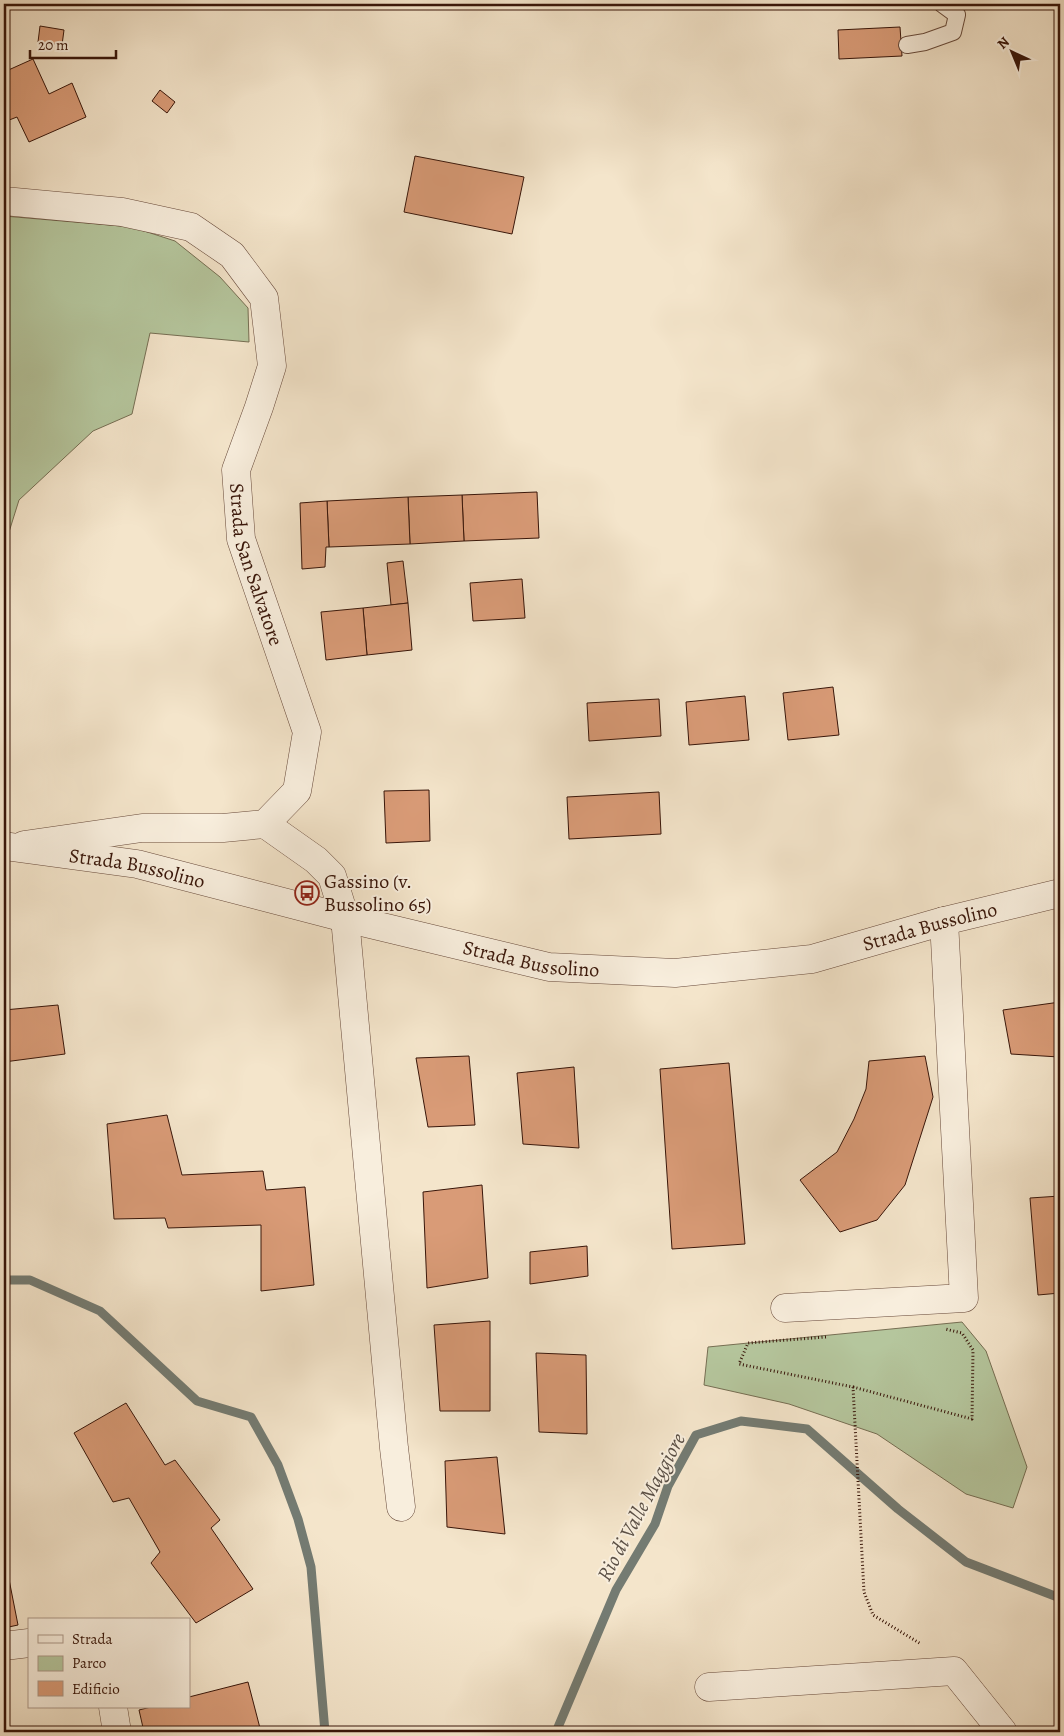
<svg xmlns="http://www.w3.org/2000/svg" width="1064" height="1736" viewBox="0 0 1064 1736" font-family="Alegreya,serif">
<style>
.green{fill:#b5c69d;stroke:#766e53}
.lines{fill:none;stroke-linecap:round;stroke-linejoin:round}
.stream{stroke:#747b72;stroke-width:9}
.building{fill:#d99b77;stroke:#381509}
.service-casing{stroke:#67493a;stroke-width:18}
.minor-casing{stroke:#67493a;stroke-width:29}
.tertiary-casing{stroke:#67493a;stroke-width:29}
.path{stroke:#381509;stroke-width:3;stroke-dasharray:1 2.5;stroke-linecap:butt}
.service{stroke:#f8eedd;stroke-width:16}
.minor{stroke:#f8eedd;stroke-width:28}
.tertiary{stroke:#f8eedd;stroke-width:28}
.labels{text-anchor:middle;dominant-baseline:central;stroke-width:4;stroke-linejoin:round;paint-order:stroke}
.street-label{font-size:20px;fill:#381509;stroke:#f8eedd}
.poi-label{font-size:20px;fill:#381509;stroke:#f8eedd;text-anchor:start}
.water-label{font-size:21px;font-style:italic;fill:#5b5046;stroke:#f8eedd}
</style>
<rect width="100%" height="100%" fill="#f4e5cb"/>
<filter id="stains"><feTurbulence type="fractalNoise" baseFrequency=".004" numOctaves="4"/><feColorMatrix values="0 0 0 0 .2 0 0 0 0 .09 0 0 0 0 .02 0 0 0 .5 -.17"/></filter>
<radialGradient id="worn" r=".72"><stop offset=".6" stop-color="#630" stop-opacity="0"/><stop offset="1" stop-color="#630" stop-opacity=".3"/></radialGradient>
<!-- green -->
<g class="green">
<path d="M 4,216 L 132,227 L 175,241 L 220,277 L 248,308 L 249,342 L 150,333 L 132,414 L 93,431 L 19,500 L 4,548 Z"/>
<path d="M 962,1322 L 986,1351 L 1027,1467 L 1013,1508 L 966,1494 L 877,1434 L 789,1404 L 704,1385 L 708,1347 Z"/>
</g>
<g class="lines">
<!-- stream -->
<g class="stream">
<path d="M 4,1280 L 30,1280 L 100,1311 L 197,1401 L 251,1417 L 278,1465 L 298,1519 L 311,1567 L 325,1732"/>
<path d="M 556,1732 L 616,1590 L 655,1524 L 668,1486 L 696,1435 L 741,1421 L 807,1429 L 898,1509 L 966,1562 L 1060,1598"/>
</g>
</g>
<!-- building -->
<g class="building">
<path d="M 40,26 L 64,30 L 62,45 L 38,42 Z"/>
<path d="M 900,27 L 902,56 L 839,59 L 838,30 Z"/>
<path d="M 33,59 L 49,94 L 72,83 L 86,117 L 29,142 L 17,117 L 4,122 L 4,72 Z"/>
<path d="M 160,90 L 175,102 L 167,113 L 152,101 Z"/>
<path d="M 415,156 L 524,177 L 512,234 L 404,212 Z"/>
<path d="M 537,492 L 539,538 L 464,541 L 462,495 Z"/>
<path d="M 462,495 L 464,541 L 410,544 L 408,497 Z"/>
<path d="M 408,497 L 410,544 L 329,547 L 327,501 Z"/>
<path d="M 327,501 L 329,547 L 326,547 L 325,567 L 302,569 L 300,503 Z"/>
<path d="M 403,561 L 408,603 L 391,605 L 387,563 Z"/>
<path d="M 522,579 L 525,618 L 473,621 L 470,583 Z"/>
<path d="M 408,603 L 412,650 L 367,655 L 363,608 Z"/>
<path d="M 363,608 L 367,655 L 326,660 L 321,612 Z"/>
<path d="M 833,687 L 839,735 L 788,740 L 783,693 Z"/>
<path d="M 745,696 L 749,740 L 689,745 L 686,702 Z"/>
<path d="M 659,699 L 661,736 L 589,741 L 587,703 Z"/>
<path d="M 429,790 L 430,841 L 386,843 L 384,791 Z"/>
<path d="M 659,792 L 661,834 L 569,839 L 567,797 Z"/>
<path d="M 1060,1002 L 1060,1064 L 1059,1057 L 1011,1054 L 1003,1010 Z"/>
<path d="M 58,1005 L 65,1054 L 4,1062 L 4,1010 Z"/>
<path d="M 469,1056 L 475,1125 L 428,1127 L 416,1058 Z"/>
<path d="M 925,1056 L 933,1097 L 905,1185 L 877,1220 L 840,1232 L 800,1180 L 837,1152 L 854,1119 L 866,1089 L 869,1061 Z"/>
<path d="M 729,1063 L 745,1244 L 672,1249 L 660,1069 Z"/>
<path d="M 574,1067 L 579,1148 L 523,1144 L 517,1073 Z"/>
<path d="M 167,1115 L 182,1175 L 263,1171 L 266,1190 L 305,1187 L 314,1285 L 261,1291 L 261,1225 L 168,1228 L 165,1218 L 114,1219 L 107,1124 Z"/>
<path d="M 482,1185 L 488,1278 L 427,1288 L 423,1192 Z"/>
<path d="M 1060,1196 L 1060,1293 L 1038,1295 L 1030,1198 Z"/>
<path d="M 587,1246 L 588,1276 L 530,1284 L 530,1252 Z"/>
<path d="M 490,1321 L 490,1411 L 440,1411 L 434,1325 Z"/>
<path d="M 536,1353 L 586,1355 L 587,1434 L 539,1432 Z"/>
<path d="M 126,1403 L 165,1465 L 175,1460 L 220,1520 L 211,1528 L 253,1589 L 196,1623 L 151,1563 L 160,1552 L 129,1498 L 113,1502 L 74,1433 Z"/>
<path d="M 497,1457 L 505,1534 L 447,1527 L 445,1461 Z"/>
<path d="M 4,1554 L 18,1625 L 4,1628 Z"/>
<path d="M 248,1682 L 261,1732 L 144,1732 L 139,1710 L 151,1707 L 189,1707 L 189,1697 Z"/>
<path d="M 87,1727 L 88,1732 L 60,1732 Z"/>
</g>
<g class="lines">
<!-- service casing -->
<g class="service-casing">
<path id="service" d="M 907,45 L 925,42 L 953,32 L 957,15 L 942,4"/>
</g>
<!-- minor casing -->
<g class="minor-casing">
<g id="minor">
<path id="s1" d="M 4,201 L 122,212 L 191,227 L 232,255 L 264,298 L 272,366 L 259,407 L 236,470 L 241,539 L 307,732 L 297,791 L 265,824 L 223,828 L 142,828 L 24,845"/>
<path d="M 265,824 L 316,860 L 332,876 L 345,918 L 394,1448 L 401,1507"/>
<path d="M 785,1308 L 964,1298 L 944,921"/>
<path d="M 4,1646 L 29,1643"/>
<path d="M 709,1687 L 954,1671 L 1003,1732"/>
<path d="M 113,1707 L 117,1732"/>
</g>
</g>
<!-- tertiary casing -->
<g class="tertiary-casing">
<g id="tertiary">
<path id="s2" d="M 4,846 L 137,864 L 345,918 L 549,967 L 675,973 L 812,959 L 944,921 L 1060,893"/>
</g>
</g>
<!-- path -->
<g class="path">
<path d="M 826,1337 L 748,1343 L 739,1364 L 853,1387 L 864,1592 L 873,1615 L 921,1644"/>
<path d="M 853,1387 L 972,1419 L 973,1350 L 962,1333 L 945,1329"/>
</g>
<!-- service -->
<use href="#service" class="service"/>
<!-- minor -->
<use href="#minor" class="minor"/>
<!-- tertiary -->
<use href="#tertiary" class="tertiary"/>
</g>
<!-- icons -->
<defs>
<g id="bus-ring" transform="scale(1.25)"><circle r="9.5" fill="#f8eedd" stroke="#8f2418" stroke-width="1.5"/><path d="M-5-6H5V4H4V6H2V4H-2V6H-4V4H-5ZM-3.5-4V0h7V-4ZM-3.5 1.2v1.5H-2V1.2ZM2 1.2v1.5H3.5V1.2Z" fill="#8f2418"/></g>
</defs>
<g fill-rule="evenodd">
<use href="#bus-ring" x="307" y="893"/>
</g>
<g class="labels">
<!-- street labels -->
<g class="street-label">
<text stroke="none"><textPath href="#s1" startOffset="568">Strada San Salvatore</textPath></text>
<text stroke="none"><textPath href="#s2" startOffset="135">Strada Bussolino</textPath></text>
<text stroke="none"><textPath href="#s2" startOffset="945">Strada Bussolino</textPath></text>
<text stroke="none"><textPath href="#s2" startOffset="540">Strada Bussolino</textPath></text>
</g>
<!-- poi labels -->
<g class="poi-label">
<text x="324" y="881">Gassino (v.<tspan x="324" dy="23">Bussolino 65)</tspan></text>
</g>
<!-- water labels -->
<g class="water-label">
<text transform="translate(641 1507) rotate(-62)">Rio di Valle Maggiore</text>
</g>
</g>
<!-- margin -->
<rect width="1064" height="1736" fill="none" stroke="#f4e5cb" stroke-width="20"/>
<rect x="5" y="5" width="1054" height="1726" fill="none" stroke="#381509" stroke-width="2.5"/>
<rect x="10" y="10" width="1044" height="1716" fill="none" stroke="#381509"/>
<!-- legend -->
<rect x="28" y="1618" width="162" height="90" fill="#f8eedd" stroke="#ab9788"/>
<rect x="38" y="1635" width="25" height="8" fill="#f8eedd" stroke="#ab9788"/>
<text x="72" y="1644" font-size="15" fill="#381509">Strada</text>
<rect x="38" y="1656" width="25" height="15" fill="#b5c69d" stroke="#ab9788"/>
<text x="72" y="1668" font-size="15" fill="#381509">Parco</text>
<rect x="38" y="1681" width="25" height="15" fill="#d99b77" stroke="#ab9788"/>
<text x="72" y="1694" font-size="15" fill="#381509">Edificio</text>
<!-- north arrow -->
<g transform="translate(1012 52) rotate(316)" stroke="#f8eedd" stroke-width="4" paint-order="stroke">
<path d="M0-4L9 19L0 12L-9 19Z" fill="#381509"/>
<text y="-8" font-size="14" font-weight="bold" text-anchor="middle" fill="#381509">N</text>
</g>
<!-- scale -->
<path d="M30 50v8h86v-8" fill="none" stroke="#381509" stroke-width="2.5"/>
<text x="38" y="50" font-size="15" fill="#381509" stroke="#f8eedd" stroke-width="4" paint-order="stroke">20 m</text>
<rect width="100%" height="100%" filter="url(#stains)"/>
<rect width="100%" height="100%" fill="url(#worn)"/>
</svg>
